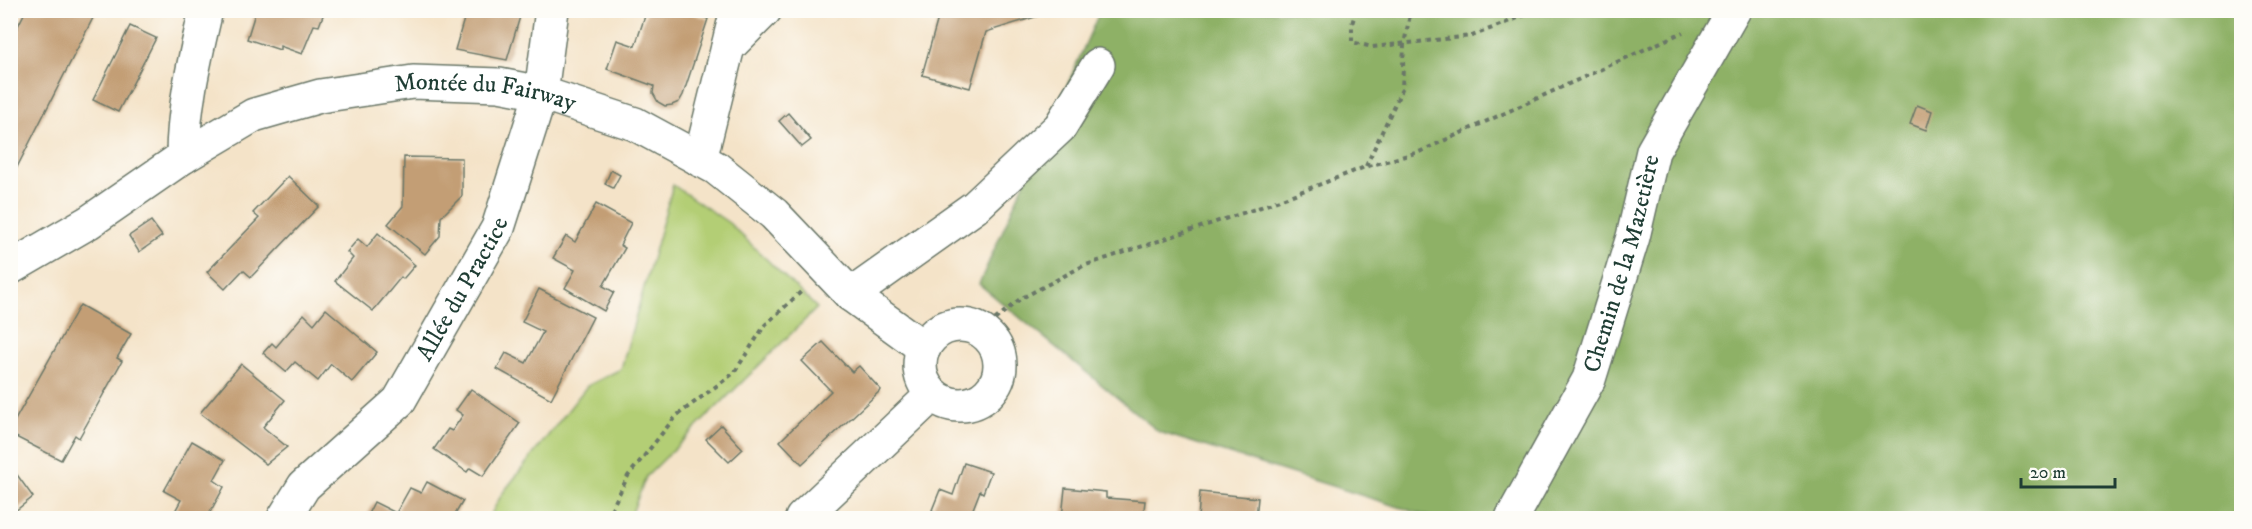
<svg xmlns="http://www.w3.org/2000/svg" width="2252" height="529" viewBox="0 0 2252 529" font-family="'IM FELL DW Pica',serif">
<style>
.green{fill:#b3ce74;stroke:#698654;stroke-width:1.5}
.forest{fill:#8eb166;stroke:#56774d;stroke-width:1.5}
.building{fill:#c39e74}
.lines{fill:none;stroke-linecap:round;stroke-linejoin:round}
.minor-casing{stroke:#6a7768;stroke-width:36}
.path{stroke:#6a7768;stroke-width:4;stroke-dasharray:4.5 4.5;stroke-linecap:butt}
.minor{stroke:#fff;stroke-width:33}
.labels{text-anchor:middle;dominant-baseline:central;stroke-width:4.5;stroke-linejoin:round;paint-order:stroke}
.street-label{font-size:24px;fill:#1f3d34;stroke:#fdfcf7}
</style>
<rect width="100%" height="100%" fill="#fdfcf7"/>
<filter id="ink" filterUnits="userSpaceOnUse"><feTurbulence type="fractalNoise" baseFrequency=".0167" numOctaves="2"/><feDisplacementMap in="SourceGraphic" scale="12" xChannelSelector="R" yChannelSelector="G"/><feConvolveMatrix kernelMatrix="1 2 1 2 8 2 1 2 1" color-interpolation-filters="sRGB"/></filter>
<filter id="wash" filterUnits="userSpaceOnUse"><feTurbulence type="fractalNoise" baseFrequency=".008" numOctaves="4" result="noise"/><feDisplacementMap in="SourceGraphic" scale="24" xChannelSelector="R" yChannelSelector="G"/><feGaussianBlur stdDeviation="1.35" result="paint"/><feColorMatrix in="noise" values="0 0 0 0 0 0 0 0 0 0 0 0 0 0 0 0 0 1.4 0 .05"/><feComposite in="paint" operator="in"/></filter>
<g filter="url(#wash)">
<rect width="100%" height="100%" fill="#f4e3c8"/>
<!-- green -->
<path class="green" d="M 673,185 L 729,223 L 817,308 L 646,477 L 630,518 L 489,518 L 502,494 L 587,386 L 621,369 Z"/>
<!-- forest -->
<path class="forest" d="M 1100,11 L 2241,11 L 2241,518 L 1434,518 L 1159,432 L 979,284 Z"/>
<g id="blocks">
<!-- building -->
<g class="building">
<path d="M 26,10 L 97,10 L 10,181 L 10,42 Z"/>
<path d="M 256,10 L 325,10 L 319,26 L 314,25 L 302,54 L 280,46 L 280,50 L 247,39 Z"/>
<path d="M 479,10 L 522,10 L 507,60 L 455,50 L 466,12 L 478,14 Z"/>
<path d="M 647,10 L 683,10 L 708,19 L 683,95 L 679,102 L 672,105 L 665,106 L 658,102 L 653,93 L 654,86 L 607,69 L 617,40 L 635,46 Z"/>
<path d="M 1043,10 L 1038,16 L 986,32 L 970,88 L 922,75 L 940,11 Z"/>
<path d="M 130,26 L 156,38 L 118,112 L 93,100 Z"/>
<path d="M 1917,105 L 1932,111 L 1926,130 L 1910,124 Z"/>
<path d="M 788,113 L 811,140 L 802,147 L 779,121 Z"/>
<path d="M 404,157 L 462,158 L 462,196 L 441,217 L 440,236 L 425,254 L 388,224 L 403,206 Z"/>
<path d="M 611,170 L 620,175 L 613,188 L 605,184 Z"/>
<path d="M 288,176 L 319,206 L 251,277 L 243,270 L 225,289 L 207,272 L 259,218 L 253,213 Z"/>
<path d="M 596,204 L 631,223 L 620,245 L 625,248 L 603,286 L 614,292 L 604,311 L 565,288 L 575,270 L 553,258 L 566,236 L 575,242 Z"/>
<path d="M 151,221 L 162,236 L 139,252 L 129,236 Z"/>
<path d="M 378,233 L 415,265 L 403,279 L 401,277 L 373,311 L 335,281 L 353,258 L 347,252 L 358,239 L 367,247 Z"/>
<path d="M 539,289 L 593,317 L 551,399 L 497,369 L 506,353 L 526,363 L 543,332 L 522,322 Z"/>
<path d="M 80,305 L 131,334 L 117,358 L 122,361 L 79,438 L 75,435 L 61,460 L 10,434 L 10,429 Z"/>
<path d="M 326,309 L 377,352 L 352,382 L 331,364 L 318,381 L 295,362 L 286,372 L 263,353 L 272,343 L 276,347 L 304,314 L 314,324 Z"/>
<path d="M 823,342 L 852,372 L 859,366 L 881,390 L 802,464 L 780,441 L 831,391 L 802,361 Z"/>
<path d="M 241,364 L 285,400 L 263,427 L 287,447 L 266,464 L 200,413 Z"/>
<path d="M 471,389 L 520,423 L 483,476 L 470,468 L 467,472 L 434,449 L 448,429 L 452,431 L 463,415 L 456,410 Z"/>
<path d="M 721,425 L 743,449 L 729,462 L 706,439 Z"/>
<path d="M 192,441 L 225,460 L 214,480 L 224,487 L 208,516 L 213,518 L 179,518 L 173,515 L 181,500 L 164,491 Z"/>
<path d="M 964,463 L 991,472 L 983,493 L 980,491 L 973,509 L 980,518 L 938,518 L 932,510 L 940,490 L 953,495 Z"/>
<path d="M 10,465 L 33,497 L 10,515 Z"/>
<path d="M 427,482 L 463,501 L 453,518 L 366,518 L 374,502 L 396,513 L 410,488 L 421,493 Z"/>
<path d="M 1065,488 L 1106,492 L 1106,498 L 1145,501 L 1143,518 L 1062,518 Z"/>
<path d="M 1200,492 L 1258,498 L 1256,518 L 1198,518 Z"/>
</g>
</g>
</g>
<g filter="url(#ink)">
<use href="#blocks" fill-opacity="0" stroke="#6a7768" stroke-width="1.5"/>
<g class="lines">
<!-- minor casing -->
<g class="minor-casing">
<g id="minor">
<path d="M 728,47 L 765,10"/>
<path d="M 183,157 C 183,108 195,58 206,10"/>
<path d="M 700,160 L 737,10"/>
<path id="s1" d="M 10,268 L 89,222 L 183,157 L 254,115 L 320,96 L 413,82 L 499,85 L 541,93 L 635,124 L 716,168 L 774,214 L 851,295 L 924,348"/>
<path d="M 851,295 L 975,207 L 1060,127 L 1098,65"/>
<circle cx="960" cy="365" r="40"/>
<path id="s2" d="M 284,518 L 304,486 L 399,401 L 498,228 L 541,93 L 552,10"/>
<path d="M 802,518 L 932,395"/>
<path id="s3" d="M 1512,518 L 1589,379 L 1633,237 L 1653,151 L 1734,10"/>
</g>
</g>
<!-- path -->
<g class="path">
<path d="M 1356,10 L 1352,24 L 1352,42 L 1372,47 L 1472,36 L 1538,10"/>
<path d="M 1366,166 L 1402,89 L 1404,44 L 1411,10"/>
<path d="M 981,331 L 1020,299 L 1083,266 L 1261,207 L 1365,167 L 1419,152 L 1683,32"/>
<path d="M 607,518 L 628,476 L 676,416 L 734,373 L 765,325 L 803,290"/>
</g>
<!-- minor -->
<use href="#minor" class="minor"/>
</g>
</g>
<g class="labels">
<!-- street labels -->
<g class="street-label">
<text stroke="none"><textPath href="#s1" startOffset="524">Montée du Fairway</textPath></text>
<text stroke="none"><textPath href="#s3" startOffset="279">Chemin de la Mazetière</textPath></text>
<text stroke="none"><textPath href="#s2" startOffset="294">Allée du Practice</textPath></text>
</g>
</g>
<!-- margin -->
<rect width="2252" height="529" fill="none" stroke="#fdfcf7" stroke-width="36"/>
<!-- scale -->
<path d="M2021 478v9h94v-9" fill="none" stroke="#1f3d34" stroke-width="3"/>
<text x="2030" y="478" font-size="18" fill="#1f3d34" stroke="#fdfcf7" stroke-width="4.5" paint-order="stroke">20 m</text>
</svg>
